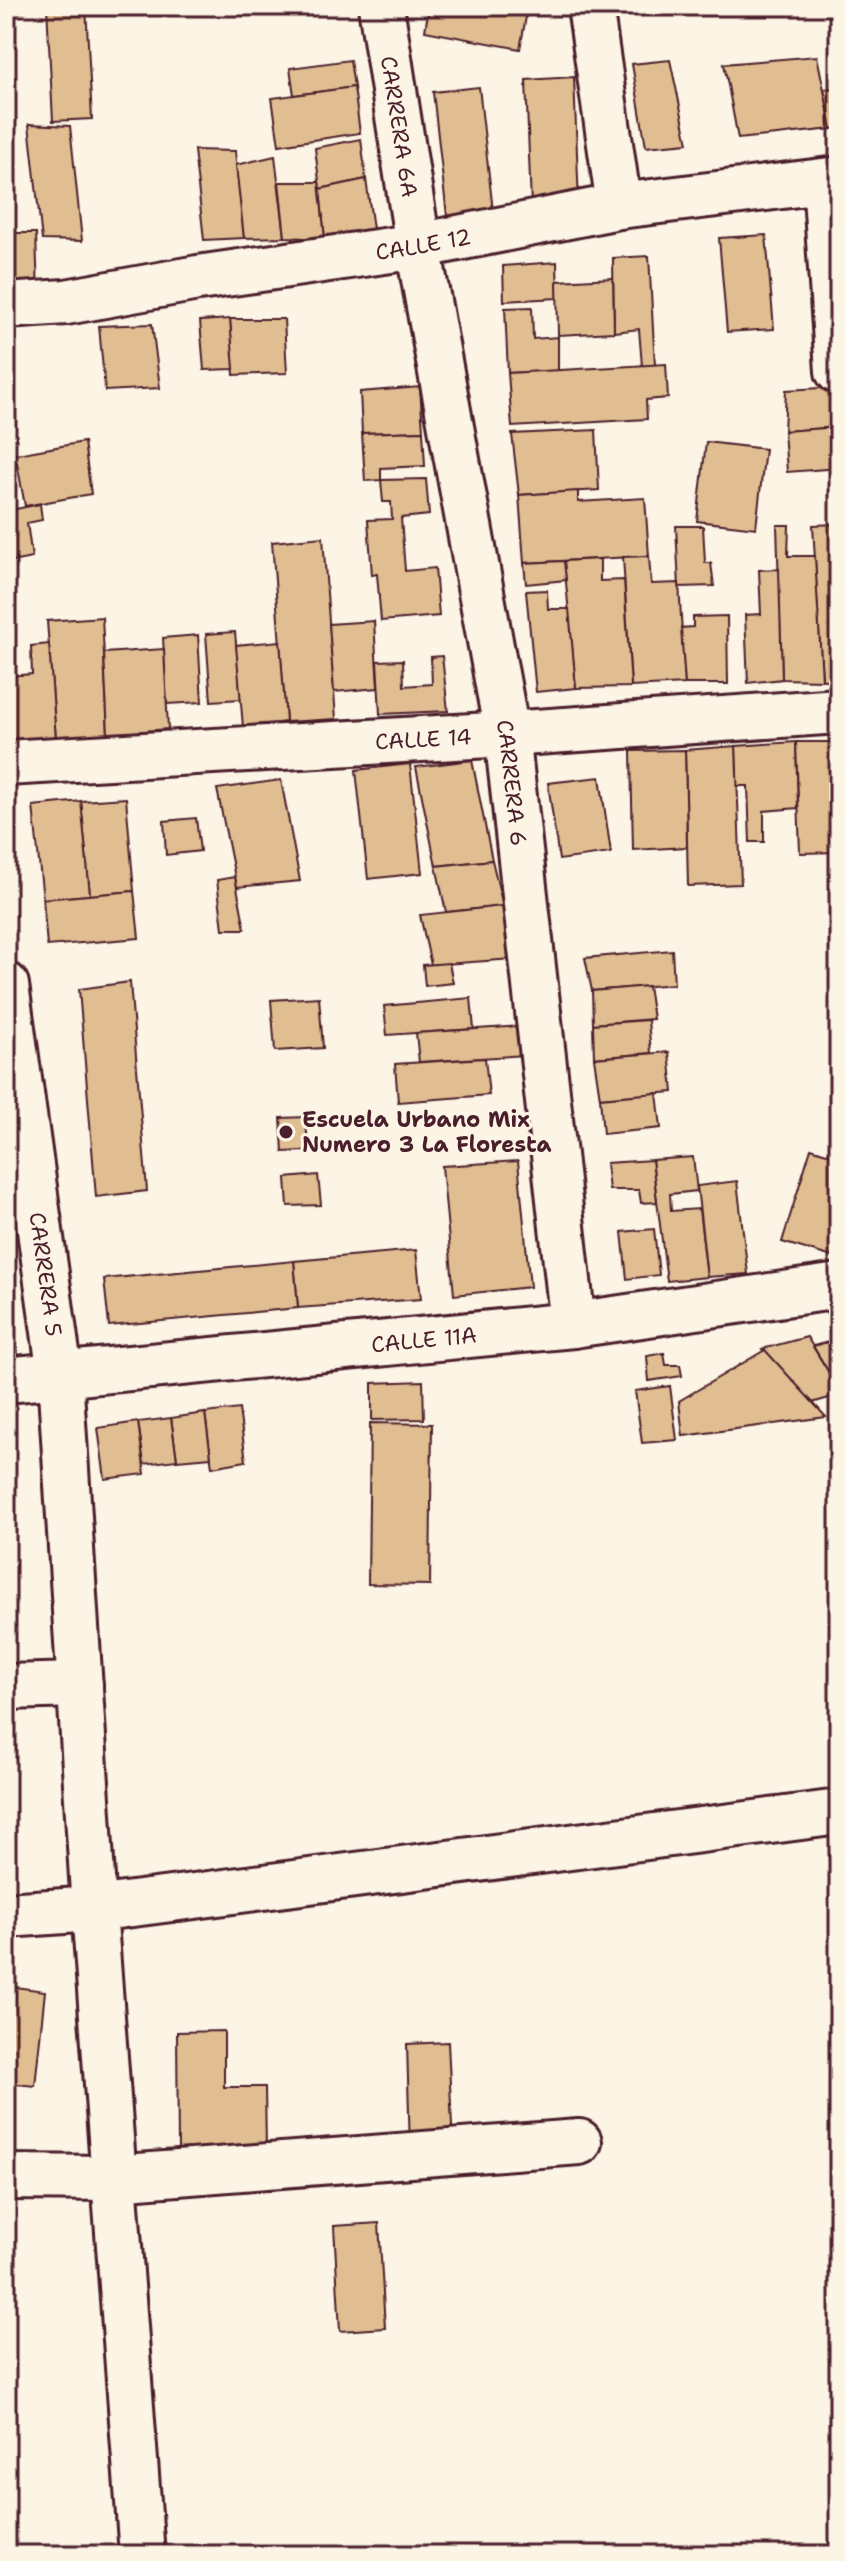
<svg xmlns="http://www.w3.org/2000/svg" width="845" height="2561" viewBox="0 0 845 2561" font-family="'Shantell Sans',sans-serif">
<style>
.building{fill:#e1be92;stroke:#4a1f2b;stroke-width:2}
.lines{fill:none;stroke-linecap:round;stroke-linejoin:round}
.street-casing{stroke:#4a1f2b;stroke-width:50}
.street{stroke:#fcf5e5;stroke-width:44}
.poi-dot{fill:#4a1f2b;stroke:#fcf5e5;stroke-width:3}
.labels{text-anchor:middle;dominant-baseline:central;stroke-width:6;stroke-linejoin:round;paint-order:stroke}
.street-label{font-size:22px;fill:#4a1f2b;stroke:#fcf5e5}
.poi-label{font-size:22px;font-weight:bold;fill:#4a1f2b;stroke:#fcf5e5;text-anchor:start}
</style>
<rect width="100%" height="100%" fill="#fcf5e5"/>
<filter id="ink" filterUnits="userSpaceOnUse"><feTurbulence type="fractalNoise" baseFrequency=".0125" numOctaves="2"/><feDisplacementMap in="SourceGraphic" scale="16" xChannelSelector="R" yChannelSelector="G"/><feConvolveMatrix kernelMatrix="1 2 1 2 8 2 1 2 1" color-interpolation-filters="sRGB"/></filter>
<g filter="url(#ink)">
<!-- building -->
<g class="building">
<path d="M 6,6 L 41,6 L 41,7 L 6,16 Z"/>
<path d="M 47,6 L 86,6 L 92,119 L 53,121 Z"/>
<path d="M 429,6 L 528,6 L 520,49 L 425,31 Z"/>
<path d="M 817,56 L 832,129 L 738,139 L 724,64 Z"/>
<path d="M 350,60 L 354,87 L 294,95 L 290,68 Z"/>
<path d="M 670,60 L 688,143 L 646,147 L 632,64 Z"/>
<path d="M 574,77 L 579,205 L 531,206 L 526,80 Z"/>
<path d="M 354,87 L 360,133 L 279,145 L 272,98 Z"/>
<path d="M 479,87 L 494,220 L 448,225 L 433,92 Z"/>
<path d="M 839,88 L 839,128 L 832,129 L 824,89 Z"/>
<path d="M 29,124 L 70,126 L 82,241 L 42,240 Z"/>
<path d="M 361,139 L 366,179 L 320,189 L 315,148 Z"/>
<path d="M 194,150 L 235,151 L 244,238 L 204,240 Z"/>
<path d="M 275,156 L 285,237 L 244,238 L 236,165 Z"/>
<path d="M 366,179 L 374,236 L 325,239 L 320,189 Z"/>
<path d="M 279,182 L 319,182 L 325,239 L 285,237 Z"/>
<path d="M 6,233 L 36,233 L 38,297 L 6,297 Z"/>
<path d="M 766,235 L 774,329 L 727,332 L 719,238 Z"/>
<path d="M 649,256 L 655,365 L 642,366 L 639,329 L 614,332 L 613,258 Z"/>
<path d="M 557,262 L 558,298 L 504,301 L 503,266 Z"/>
<path d="M 613,278 L 614,332 L 558,335 L 557,281 Z"/>
<path d="M 532,307 L 533,339 L 558,337 L 558,371 L 508,373 L 505,308 Z"/>
<path d="M 230,319 L 284,319 L 287,373 L 234,375 Z"/>
<path d="M 230,319 L 234,369 L 204,370 L 200,321 Z"/>
<path d="M 152,324 L 160,388 L 105,391 L 99,326 Z"/>
<path d="M 666,364 L 668,398 L 646,400 L 647,419 L 512,427 L 508,373 Z"/>
<path d="M 420,387 L 423,431 L 362,433 L 360,392 Z"/>
<path d="M 839,387 L 839,427 L 784,431 L 786,390 Z"/>
<path d="M 839,427 L 839,468 L 787,472 L 784,431 Z"/>
<path d="M 596,430 L 599,490 L 519,495 L 512,434 Z"/>
<path d="M 423,431 L 425,466 L 381,468 L 381,480 L 365,481 L 362,433 Z"/>
<path d="M 84,442 L 91,494 L 25,506 L 17,463 L 12,464 L 14,482 L 6,484 L 6,456 Z"/>
<path d="M 706,442 L 765,449 L 756,528 L 697,521 Z"/>
<path d="M 426,479 L 429,515 L 401,518 L 405,571 L 435,568 L 439,616 L 381,621 L 377,574 L 372,575 L 368,520 L 392,519 L 391,502 L 383,502 L 381,480 Z"/>
<path d="M 578,491 L 578,502 L 645,498 L 649,556 L 524,563 L 519,495 Z"/>
<path d="M 40,504 L 42,520 L 27,523 L 32,558 L 6,563 L 6,511 Z"/>
<path d="M 839,524 L 839,679 L 822,680 L 813,525 Z"/>
<path d="M 777,525 L 789,525 L 788,556 L 815,556 L 822,680 L 782,679 Z"/>
<path d="M 676,526 L 703,526 L 705,563 L 711,563 L 714,586 L 679,587 Z"/>
<path d="M 323,537 L 336,719 L 286,722 L 272,542 Z"/>
<path d="M 649,556 L 651,584 L 679,583 L 685,684 L 631,687 L 623,557 Z"/>
<path d="M 600,559 L 600,581 L 624,580 L 631,687 L 576,688 L 564,561 Z"/>
<path d="M 564,561 L 566,580 L 526,584 L 524,563 Z"/>
<path d="M 779,569 L 782,679 L 748,683 L 745,615 L 761,614 L 759,570 Z"/>
<path d="M 547,590 L 548,609 L 569,609 L 576,688 L 536,692 L 526,591 Z"/>
<path d="M 727,616 L 728,684 L 685,684 L 681,628 L 693,627 L 693,617 Z"/>
<path d="M 102,617 L 108,734 L 56,740 L 47,621 Z"/>
<path d="M 374,621 L 378,688 L 334,692 L 329,624 Z"/>
<path d="M 235,632 L 241,699 L 211,701 L 206,634 Z"/>
<path d="M 198,635 L 202,702 L 167,704 L 163,638 Z"/>
<path d="M 280,641 L 286,722 L 243,727 L 236,645 Z"/>
<path d="M 49,644 L 56,740 L 6,744 L 6,655 L 9,676 L 32,674 L 31,646 Z"/>
<path d="M 164,649 L 168,729 L 108,734 L 104,653 Z"/>
<path d="M 442,656 L 448,711 L 380,714 L 377,661 L 403,660 L 404,686 L 432,684 L 431,657 Z"/>
<path d="M 796,742 L 798,808 L 764,811 L 764,842 L 750,842 L 748,786 L 737,786 L 736,746 Z"/>
<path d="M 796,742 L 835,742 L 839,852 L 800,853 Z"/>
<path d="M 835,742 L 839,742 L 839,812 Z"/>
<path d="M 736,746 L 741,884 L 688,886 L 685,750 Z"/>
<path d="M 685,750 L 687,847 L 633,850 L 631,751 Z"/>
<path d="M 472,760 L 492,860 L 436,866 L 416,767 Z"/>
<path d="M 410,764 L 422,873 L 368,879 L 356,770 Z"/>
<path d="M 600,777 L 611,853 L 559,860 L 548,783 Z"/>
<path d="M 281,780 L 300,881 L 237,887 L 217,789 Z"/>
<path d="M 126,798 L 134,891 L 90,895 L 81,801 Z"/>
<path d="M 81,801 L 90,895 L 43,899 L 33,806 Z"/>
<path d="M 196,818 L 200,851 L 166,855 L 164,821 Z"/>
<path d="M 492,860 L 503,906 L 446,912 L 436,866 Z"/>
<path d="M 235,877 L 245,929 L 223,929 L 217,880 Z"/>
<path d="M 134,891 L 139,938 L 47,946 L 43,899 Z"/>
<path d="M 503,906 L 513,959 L 431,965 L 420,915 Z"/>
<path d="M 672,950 L 674,984 L 592,991 L 585,958 Z"/>
<path d="M 449,963 L 453,983 L 425,986 L 423,965 Z"/>
<path d="M 130,982 L 147,1191 L 96,1197 L 79,989 Z"/>
<path d="M 648,986 L 653,1019 L 593,1024 L 592,991 Z"/>
<path d="M 836,996 L 839,996 L 839,1041 Z"/>
<path d="M 319,997 L 323,1048 L 275,1051 L 271,1000 Z"/>
<path d="M 471,998 L 474,1029 L 387,1035 L 384,1006 Z"/>
<path d="M 648,1020 L 651,1053 L 594,1058 L 593,1024 Z"/>
<path d="M 521,1026 L 525,1055 L 419,1062 L 416,1033 Z"/>
<path d="M 669,1052 L 673,1092 L 600,1098 L 594,1058 Z"/>
<path d="M 485,1058 L 489,1095 L 398,1102 L 395,1064 Z"/>
<path d="M 657,1093 L 661,1128 L 603,1134 L 600,1098 Z"/>
<path d="M 306,1117 L 308,1151 L 283,1152 L 281,1118 Z"/>
<path d="M 811,1148 L 839,1157 L 839,1259 L 782,1242 Z"/>
<path d="M 693,1157 L 697,1191 L 670,1194 L 671,1211 L 699,1209 L 707,1277 L 667,1281 L 652,1160 Z"/>
<path d="M 652,1160 L 657,1202 L 641,1203 L 639,1190 L 609,1190 L 606,1163 Z"/>
<path d="M 518,1161 L 530,1287 L 454,1295 L 442,1166 Z"/>
<path d="M 318,1175 L 321,1205 L 288,1206 L 286,1178 Z"/>
<path d="M 737,1181 L 748,1274 L 707,1277 L 697,1186 Z"/>
<path d="M 654,1229 L 659,1275 L 627,1279 L 622,1232 Z"/>
<path d="M 416,1250 L 421,1299 L 298,1308 L 294,1261 Z"/>
<path d="M 294,1261 L 298,1308 L 109,1326 L 104,1279 Z"/>
<path d="M 6,1290 L 9,1290 L 18,1356 L 6,1358 Z"/>
<path d="M 807,1337 L 839,1389 L 839,1395 L 812,1403 L 762,1349 Z"/>
<path d="M 839,1339 L 839,1389 L 813,1346 Z"/>
<path d="M 765,1350 L 826,1417 L 683,1436 L 679,1401 Z"/>
<path d="M 664,1353 L 666,1365 L 680,1365 L 682,1376 L 649,1381 L 647,1356 Z"/>
<path d="M 423,1381 L 424,1419 L 372,1420 L 372,1383 Z"/>
<path d="M 670,1386 L 677,1440 L 642,1443 L 635,1391 Z"/>
<path d="M 239,1409 L 246,1461 L 212,1467 L 205,1413 Z"/>
<path d="M 205,1413 L 211,1457 L 177,1460 L 171,1418 Z"/>
<path d="M 171,1418 L 177,1460 L 144,1464 L 138,1422 Z"/>
<path d="M 138,1422 L 145,1474 L 105,1479 L 98,1428 Z"/>
<path d="M 370,1423 L 432,1424 L 430,1585 L 368,1584 Z"/>
<path d="M 15,1987 L 45,1991 L 35,2086 L 6,2083 L 6,2064 Z"/>
<path d="M 224,2031 L 224,2087 L 265,2087 L 266,2148 L 178,2149 L 177,2032 Z"/>
<path d="M 448,2042 L 453,2147 L 410,2149 L 407,2044 Z"/>
<path d="M 379,2223 L 385,2328 L 340,2331 L 334,2226 Z"/>
</g>
<g class="lines">
<!-- street casing -->
<g class="street-casing">
<g id="street">
<path id="s1" d="M 381,6 L 418,246 L 507,734 L 573,1325"/>
<path d="M 590,6 L 619,206"/>
<path d="M 825,181 L 838,371"/>
<path id="s2" d="M 6,306 L 66,302 L 198,278 L 418,246 L 619,206 L 839,179"/>
<path id="s3" d="M 6,763 L 507,734 L 839,711"/>
<path id="s4" d="M 6,985 L 60,1375 L 94,1909 L 142,2555"/>
<path id="s5" d="M 6,1380 L 573,1325 L 839,1286"/>
<path d="M 6,1687 L 80,1685"/>
<path d="M 6,1915 L 94,1909 L 839,1812"/>
<path d="M 6,2177 L 113,2178 L 579,2142"/>
</g>
</g>
<!-- street -->
<use href="#street" class="street"/>
</g>
</g>
<!-- markers -->
<circle class="poi-dot" cx="286" cy="1132" r="8"/>
<g class="labels">
<!-- street labels -->
<g class="street-label">
<text stroke="none"><textPath href="#s1" startOffset="122">CARRERA 6A</textPath></text>
<text stroke="none"><textPath href="#s2" startOffset="422">CALLE 12</textPath></text>
<text stroke="none"><textPath href="#s3" startOffset="418">CALLE 14</textPath></text>
<text stroke="none"><textPath href="#s1" startOffset="788">CARRERA 6</textPath></text>
<text stroke="none"><textPath href="#s4" startOffset="292">CARRERA 5</textPath></text>
<text stroke="none"><textPath href="#s5" startOffset="420">CALLE 11A</textPath></text>
</g>
<!-- poi labels -->
<g class="poi-label">
<text x="302" y="1119">Escuela Urbano Mix<tspan x="302" dy="25">Numero 3 La Floresta</tspan></text>
</g>
</g>
<!-- margin -->
<rect width="845" height="2561" fill="none" stroke="#fcf5e5" stroke-width="32"/>
<rect x="16" y="16" width="813" height="2529" fill="none" stroke="#4a1f2b" stroke-width="3" filter="url(#ink)"/>
</svg>
